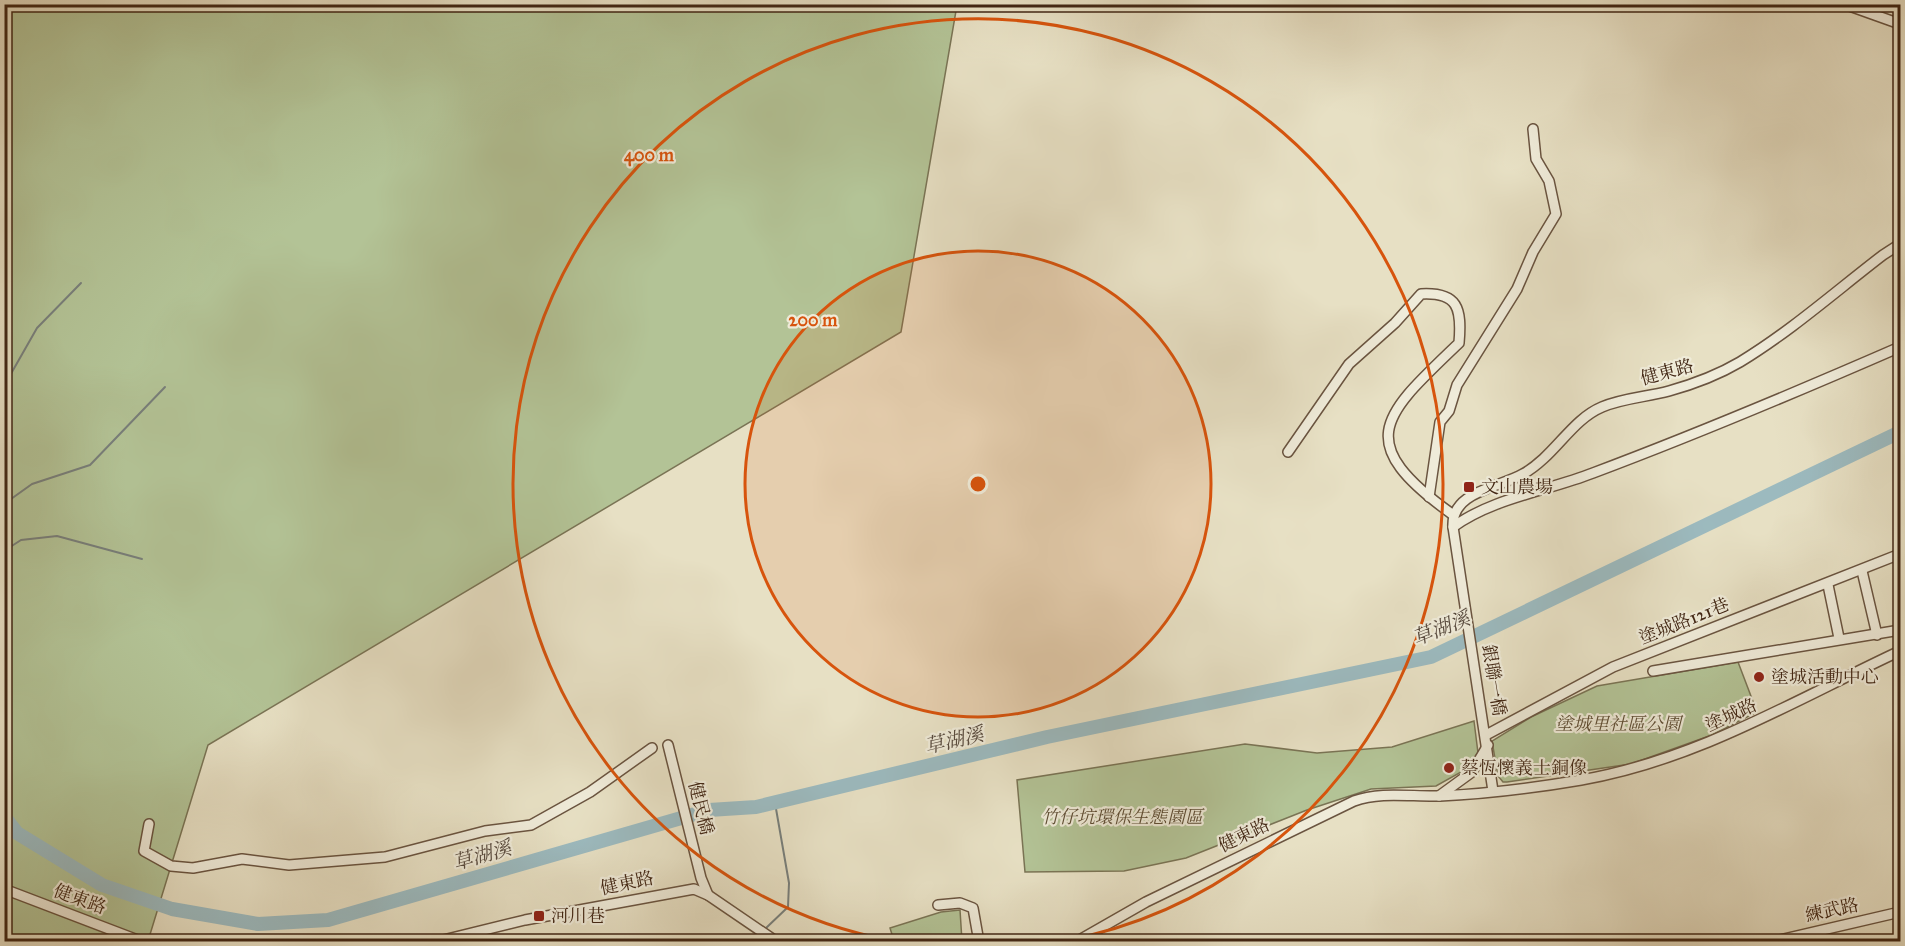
<svg xmlns="http://www.w3.org/2000/svg" width="1905" height="946" viewBox="0 0 1905 946" font-family="'IM FELL Great Primer','Noto Serif TC',serif">
<style>
.green{fill:#b3c396;stroke:#7a7455;stroke-width:1.5}
.lines{fill:none;stroke-linecap:round;stroke-linejoin:round}
.stream{stroke:#787f7b;stroke-width:2}
.river{stroke:#9cbabf;stroke-width:14}
.minor-casing{stroke:#6a5440;stroke-width:12}
.minor{stroke:#efebd9;stroke-width:9}
.ring{fill:none;stroke:#d7540d;stroke-width:3}
.poi-dot{fill:#8f2418;stroke:#efebd9;stroke-width:2}
.labels{text-anchor:middle;dominant-baseline:central;stroke-width:4.5;stroke-linejoin:round;paint-order:stroke}
.street-label{font-size:18px;fill:#412614;stroke:#efebd9}
.poi-label{font-size:18px;fill:#412614;stroke:#efebd9;text-anchor:start}
.park-label{font-size:18px;font-style:italic;fill:#5e4d34;stroke:#efebd9}
.water-label{font-size:20px;font-style:italic;fill:#584b3f;stroke:#efebd9}
.centre{fill:#d7540d;stroke:#efebd9;stroke-width:3}
.ring-label{font-size:18px;text-anchor:middle;font-weight:bold;fill:#d7540d;stroke:#efebd9;stroke-width:4.5;stroke-linejoin:round;paint-order:stroke}
</style>
<rect width="100%" height="100%" fill="#e7e0c4"/>
<filter id="stains"><feTurbulence type="fractalNoise" baseFrequency=".00333" numOctaves="4"/><feColorMatrix values="0 0 0 0 .2 0 0 0 0 .09 0 0 0 0 .02 0 0 0 .5 -.17"/></filter>
<radialGradient id="worn" r=".72"><stop offset=".6" stop-color="#630" stop-opacity="0"/><stop offset="1" stop-color="#630" stop-opacity=".3"/></radialGradient>
<!-- green -->
<g class="green">
<path d="M 5,5 L 957,5 L 901,332 L 208,745 L 148,941 L 5,942 Z"/>
<path d="M 1738,662 L 1757,712 L 1712,735 L 1631,764 L 1507,782 L 1503,782 L 1498,776 L 1492,741 L 1531,717 L 1597,686 Z"/>
<path d="M 1474,721 L 1478,753 L 1463,771 L 1436,786 L 1371,789 L 1307,810 L 1186,858 L 1124,871 L 1025,872 L 1017,780 L 1245,744 L 1317,753 L 1392,747 Z"/>
<path d="M 960,910 L 962,941 L 894,941 L 890,928 L 941,912 Z"/>
</g>
<g class="lines">
<!-- stream -->
<g class="stream">
<path d="M 4,386 L 37,328 L 81,283"/>
<path d="M 4,504 L 32,484 L 90,465 L 165,387"/>
<path d="M 4,551 L 21,540 L 57,536 L 142,559"/>
<path d="M 765,929 L 788,907 L 789,883 L 775,803"/>
<path d="M 752,942 L 761,933"/>
</g>
<!-- river -->
<path class="river" d="M 4,816 L 17,833 L 102,885 L 172,909 L 258,924 L 328,920 L 709,810 L 756,807 L 1047,737 L 1431,657 L 1900,432"/>
<!-- minor casing -->
<g class="minor-casing">
<g id="minor">
<path d="M 1844,4 L 1900,24"/>
<path d="M 1288,452 L 1349,364 L 1395,323 L 1421,294 C 1458,292 1462,308 1459,343 C 1384,415 1350,441 1452,514"/>
<path d="M 1429,497 L 1440,422 L 1449,411 L 1457,385 L 1517,289 L 1533,252 L 1556,214 L 1549,181 L 1536,159 L 1533,129"/>
<path d="M 1453,527 C 1493,498 1547,491 1593,473 C 1697,434 1799,391 1900,347"/>
<path d="M 1862,571 L 1877,635"/>
<path d="M 1828,585 L 1839,638"/>
<path d="M 1653,671 L 1900,630"/>
<path d="M 1486,735 L 1613,667 L 1900,554"/>
<path d="M 668,745 L 701,878 L 708,895"/>
<path d="M 1493,791 L 1453,527 C 1451,491 1499,488 1523,474 C 1555,456 1571,420 1602,407 C 1623,398 1647,397 1669,391 C 1694,384 1718,375 1740,362 C 1791,331 1836,291 1883,255 L 1900,244"/>
<path d="M 1439,796 L 1472,772 L 1488,745"/>
<path d="M 149,824 L 144,851 L 171,866 L 193,868 L 242,859 L 289,865 L 385,857 L 485,831 L 531,825 L 590,792 L 652,748"/>
<path d="M 4,889 L 143,942"/>
<path d="M 938,905 L 960,903 L 973,908 L 979,942"/>
<path d="M 4,931 L 7,942"/>
<path d="M 435,942 L 525,920 L 694,889 L 708,895 L 777,942"/>
<path d="M 1076,942 L 1146,902 L 1354,801 C 1381,791 1412,797 1440,796 C 1487,794 1534,788 1581,780 C 1697,760 1795,700 1900,651"/>
<path d="M 1771,942 L 1900,912"/>
</g>
</g>
<!-- minor -->
<use href="#minor" class="minor"/>
</g>
<!-- distance rings -->
<circle cx="978" cy="484" r="233" fill="#d7540d" fill-opacity=".12"/>
<g class="ring">
<circle cx="978" cy="484" r="233"/>
<path d="M893 941A465 465 0 1 1 1063 941"/>
</g>
<!-- markers -->
<g class="poi-dot">
<rect x="1463" y="481" width="12" height="12" rx="3"/>
<circle cx="1759" cy="677" r="6"/>
<circle cx="1449" cy="768" r="6"/>
<rect x="533" y="910" width="12" height="12" rx="3"/>
</g>
<g class="labels">
<!-- street labels -->
<g class="street-label">
<text transform="translate(1667 372) rotate(-15)">健東路</text>
<text transform="translate(1684 621) rotate(-22)">塗城路121巷</text>
<text transform="translate(1494 680) rotate(81)">銀聯一橋</text>
<text transform="translate(1731 715) rotate(-25)">塗城路</text>
<text transform="translate(701 808) rotate(76)">健民橋</text>
<text transform="translate(1244 835) rotate(-26)">健東路</text>
<text transform="translate(627 883) rotate(-12)">健東路</text>
<text transform="translate(80 899) rotate(20)">健東路</text>
<text transform="translate(1832 910) rotate(-12)">練武路</text>
</g>
<!-- poi labels -->
<g class="poi-label">
<text x="1481" y="487">文山農場</text>
<text x="1771" y="677">塗城活動中心</text>
<text x="1461" y="768">蔡恆懷義士銅像</text>
<text x="551" y="916">河川巷</text>
</g>
<!-- park labels -->
<g class="park-label">
<text x="1618" y="724">塗城里社區公園</text>
<text x="1122" y="817">竹仔坑環保生態園區</text>
</g>
<!-- water labels -->
<g class="water-label">
<text transform="translate(1441 628) rotate(-22)">草湖溪</text>
<text transform="translate(954 740) rotate(-13)">草湖溪</text>
<text transform="translate(482 855) rotate(-16)">草湖溪</text>
</g>
</g>
<circle cx="978" cy="484" r="9" class="centre"/>
<g class="ring-label">
<text x="649" y="161">400 m</text>
<text x="813" y="326">200 m</text>
</g>
<!-- margin -->
<rect width="1905" height="946" fill="none" stroke="#e7e0c4" stroke-width="24"/>
<rect x="6" y="6" width="1893" height="934" fill="none" stroke="#412614" stroke-width="3"/>
<rect x="12" y="12" width="1881" height="922" fill="none" stroke="#412614" stroke-width="1.5"/>
<rect width="100%" height="100%" filter="url(#stains)"/>
<rect width="100%" height="100%" fill="url(#worn)"/>
</svg>
